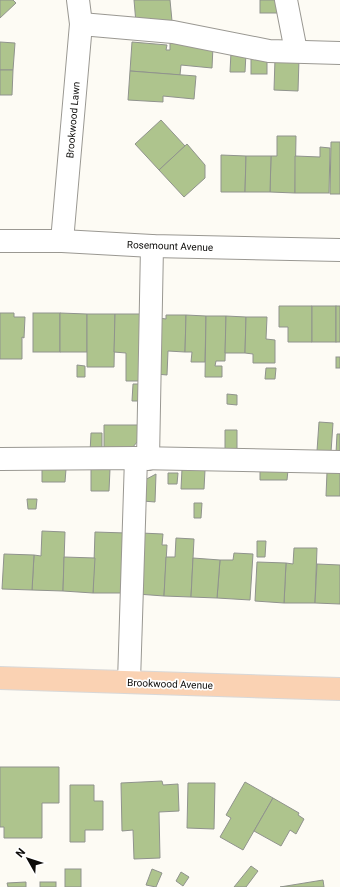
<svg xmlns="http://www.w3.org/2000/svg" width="340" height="887" viewBox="0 0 340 887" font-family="Roboto,sans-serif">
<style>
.building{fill:#aec48d;stroke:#90938d}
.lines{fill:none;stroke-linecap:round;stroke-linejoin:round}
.minor-casing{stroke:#9a9892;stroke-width:24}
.major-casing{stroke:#d8d8d8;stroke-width:24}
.minor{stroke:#fff;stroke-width:22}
.major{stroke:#fad2b3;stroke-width:22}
.labels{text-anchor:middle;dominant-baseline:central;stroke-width:3.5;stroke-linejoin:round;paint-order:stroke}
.street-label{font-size:10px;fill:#0c0b09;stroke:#fff}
</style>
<rect width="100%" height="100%" fill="#fdfbf4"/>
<!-- building -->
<g class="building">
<path d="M 0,0 L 13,0 L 16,3 L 0,18 Z"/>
<path d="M 134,0 L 170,0 L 172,21 L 136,23 Z"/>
<rect x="260" y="0" width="22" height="13"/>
<path d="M 0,42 L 15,43 L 13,70 L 0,70 Z"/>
<path d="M 132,42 L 167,45 L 166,50 L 170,50 L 170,43 L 213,46 L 212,68 L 181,65 L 180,75 L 130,71 Z"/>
<path d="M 231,52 L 246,53 L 245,72 L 230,72 Z"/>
<rect x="251" y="56" width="16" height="18"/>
<path d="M 275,59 L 299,59 L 298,91 L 274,90 Z"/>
<path d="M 0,70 L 13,70 L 12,95 L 0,95 Z"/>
<path d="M 130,71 L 196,76 L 194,99 L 163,96 L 163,102 L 128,100 Z"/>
<path d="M 161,120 L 185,146 L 159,170 L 135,144 Z"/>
<path d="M 277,136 L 296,136 L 295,193 L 270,192 L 271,156 L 277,156 Z"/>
<path d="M 331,142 L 340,142 L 340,194 L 330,194 Z"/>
<path d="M 187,144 L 205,165 L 205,178 L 184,197 L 159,170 Z"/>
<path d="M 320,147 L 330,148 L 329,193 L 295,193 L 295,156 L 320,157 Z"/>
<path d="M 221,155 L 246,156 L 245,192 L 221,192 Z"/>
<path d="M 246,156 L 271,156 L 270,192 L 245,192 Z"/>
<path d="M 279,306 L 312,306 L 312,342 L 288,342 L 288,327 L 279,327 Z"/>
<rect x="312" y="306" width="24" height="36"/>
<rect x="336" y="306" width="4" height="36"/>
<path d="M 0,313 L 14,313 L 14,317 L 25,317 L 24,338 L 22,337 L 22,359 L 0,359 Z"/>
<rect x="33" y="313" width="27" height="39"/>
<path d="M 60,313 L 87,314 L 87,352 L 60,352 Z"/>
<path d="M 87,314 L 115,314 L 114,367 L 87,367 Z"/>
<path d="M 115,314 L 142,314 L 141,381 L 126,381 L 126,353 L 114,352 Z"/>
<path d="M 166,315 L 186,315 L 185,352 L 168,351 L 167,375 L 156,374 L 159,318 L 166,319 Z"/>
<path d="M 186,315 L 206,316 L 205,362 L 191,362 L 192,352 L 185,352 Z"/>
<path d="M 206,316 L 226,316 L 225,361 L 216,361 L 215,366 L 222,366 L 222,377 L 205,377 Z"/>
<path d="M 226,316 L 246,317 L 245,353 L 225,353 Z"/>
<path d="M 246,317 L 267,317 L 266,339 L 275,340 L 275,363 L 253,363 L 253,354 L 245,353 Z"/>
<rect x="336" y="357" width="4" height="11"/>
<path d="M 77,365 L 85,366 L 85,377 L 77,377 Z"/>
<path d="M 266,368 L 276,368 L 275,379 L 265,379 Z"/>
<path d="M 133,384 L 141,384 L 141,401 L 132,401 Z"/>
<path d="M 227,394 L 237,395 L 237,405 L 227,404 Z"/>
<path d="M 319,422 L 333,423 L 331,452 L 317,451 Z"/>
<path d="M 104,425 L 139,425 L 138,441 L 126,455 L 104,454 Z"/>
<path d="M 225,430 L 237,430 L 237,455 L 225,454 Z"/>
<path d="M 91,433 L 102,433 L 102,454 L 90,453 Z"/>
<path d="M 337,434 L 340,434 L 340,453 L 336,453 Z"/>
<path d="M 42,469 L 66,469 L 65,482 L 42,482 Z"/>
<path d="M 91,469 L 110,469 L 109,491 L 91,491 Z"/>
<path d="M 182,469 L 205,470 L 204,489 L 181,489 Z"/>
<path d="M 260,470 L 288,470 L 287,480 L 260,480 Z"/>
<path d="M 327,472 L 340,472 L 340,496 L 326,496 Z"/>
<path d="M 168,473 L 178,473 L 177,484 L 168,484 Z"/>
<path d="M 156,474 L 155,502 L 143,501 L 143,481 Z"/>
<path d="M 27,499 L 37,499 L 36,509 L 28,509 Z"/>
<path d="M 194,503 L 202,503 L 201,518 L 194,518 Z"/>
<path d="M 42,531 L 65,532 L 63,591 L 32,590 L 34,555 L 41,556 Z"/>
<path d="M 95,532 L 126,533 L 124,593 L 93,593 Z"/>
<path d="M 141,533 L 163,534 L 162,545 L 167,545 L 164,596 L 137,594 Z"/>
<path d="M 176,538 L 194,539 L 191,597 L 164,596 L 166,557 L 175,557 Z"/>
<path d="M 257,541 L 266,541 L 265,557 L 257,557 Z"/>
<path d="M 294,548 L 317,548 L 315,603 L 284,603 L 286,563 L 293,564 Z"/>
<path d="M 234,553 L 253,554 L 250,600 L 217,598 L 220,560 L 233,560 Z"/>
<path d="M 4,554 L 34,555 L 32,590 L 2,589 Z"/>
<path d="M 64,557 L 95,558 L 93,593 L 63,591 Z"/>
<path d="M 193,558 L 220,560 L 217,598 L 191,597 Z"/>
<path d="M 257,562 L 286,563 L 284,603 L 255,601 Z"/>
<path d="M 317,564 L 340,565 L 340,604 L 315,603 Z"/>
<path d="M 0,767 L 59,767 L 59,803 L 42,803 L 42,838 L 4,838 L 4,827 L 0,827 Z"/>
<path d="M 162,781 L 163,785 L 178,784 L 179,811 L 159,812 L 160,858 L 134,859 L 133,830 L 122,831 L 121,783 Z"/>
<path d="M 245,782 L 273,798 L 243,850 L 220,837 L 231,818 L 226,815 Z"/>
<path d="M 188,783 L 215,783 L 214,829 L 187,828 Z"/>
<path d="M 70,785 L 94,785 L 94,801 L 103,801 L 103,830 L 85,830 L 85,842 L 70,842 Z"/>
<path d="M 273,798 L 299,813 L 298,815 L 304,819 L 296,834 L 290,830 L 281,846 L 254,831 Z"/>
<path d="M 251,866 L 258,871 L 246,887 L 234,887 Z"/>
<rect x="65" y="869" width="16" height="18"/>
<path d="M 152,869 L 162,873 L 156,887 L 146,885 Z"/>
<path d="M 181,872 L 189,877 L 183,886 L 176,881 Z"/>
<path d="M 323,880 L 324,887 L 280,887 Z"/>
<path d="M 26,882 L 26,887 L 8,887 L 7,883 Z"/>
<rect x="40" y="882" width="16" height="5"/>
</g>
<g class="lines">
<!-- minor casing -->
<g class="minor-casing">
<g id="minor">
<path d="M 286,0 L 296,51"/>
<path d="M 81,24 L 173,32 L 269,51 L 340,53"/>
<path d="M 0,241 L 62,241 L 152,246 L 340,250"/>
<path d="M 62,241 L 81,24 L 78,0"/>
<path d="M 0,459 L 136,458 L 340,462"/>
<path d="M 148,459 L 152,246"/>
<path d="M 129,682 L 136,458"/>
</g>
</g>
<!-- major casing -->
<g class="major-casing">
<path id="major" d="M 0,678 L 340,689"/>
</g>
<!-- minor -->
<use href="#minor" class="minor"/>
<!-- major -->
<use href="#major" class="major"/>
</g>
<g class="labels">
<!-- street labels -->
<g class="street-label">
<text transform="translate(73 120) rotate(-85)">Brookwood Lawn</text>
<text transform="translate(170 246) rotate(2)">Rosemount Avenue</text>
<text transform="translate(170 684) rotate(2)">Brookwood Avenue</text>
</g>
</g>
<!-- north arrow -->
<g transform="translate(28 859) rotate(309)" stroke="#ffffff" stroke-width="3" paint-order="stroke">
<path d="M0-3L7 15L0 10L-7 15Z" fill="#0c0b09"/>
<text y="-6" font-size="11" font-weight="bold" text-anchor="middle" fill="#0c0b09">N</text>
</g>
</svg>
